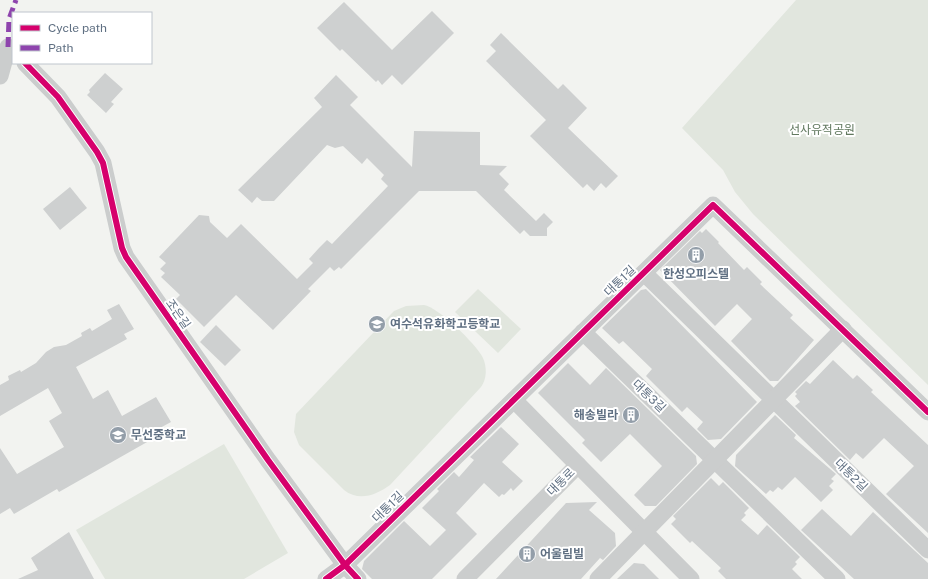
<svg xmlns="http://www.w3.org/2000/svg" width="928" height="579" viewBox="0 0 928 579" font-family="'Public Sans','Noto Sans KR',sans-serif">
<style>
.green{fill:#e1e6de}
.building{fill:#ced0d0}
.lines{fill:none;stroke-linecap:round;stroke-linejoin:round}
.street{stroke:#cbcdcd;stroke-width:17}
.quiet{stroke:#8e44ad;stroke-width:5;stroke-dasharray:10 5;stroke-linecap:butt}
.cycleway-casing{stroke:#fff;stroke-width:8}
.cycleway{stroke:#d6006c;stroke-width:6}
.labels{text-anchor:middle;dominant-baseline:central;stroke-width:4;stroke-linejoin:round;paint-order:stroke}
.park-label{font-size:12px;fill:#627960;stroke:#fff}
.poi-label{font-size:12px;font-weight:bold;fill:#607083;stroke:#fff;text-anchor:start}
.street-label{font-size:12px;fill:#607083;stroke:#fff}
</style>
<rect width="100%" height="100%" fill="#f2f3f0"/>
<!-- green -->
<g class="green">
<path d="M 796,0 L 928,0 L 928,385 L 753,214 L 735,192 L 723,170 L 682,128 Z"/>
<path d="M 478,289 L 521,329 L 498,353 L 455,312 Z"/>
<path d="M 424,305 C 438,307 476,344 483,358 C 487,367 487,379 481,387 L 390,485 C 376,495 359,502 344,490 L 299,445 L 294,432 L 296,414 L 394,311 L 406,306 Z"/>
<path d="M 224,444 L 288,553 L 244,579 L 105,579 L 76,530 Z"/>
</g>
<!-- building -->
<g class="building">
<path d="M 344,2 L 392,50 L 432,11 L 454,33 L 402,85 L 392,75 L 382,85 L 378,80 L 376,82 L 342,49 L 340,51 L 317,28 Z"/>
<path d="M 501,33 L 558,89 L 563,84 L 587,108 L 568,128 L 618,176 L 606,188 L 601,183 L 594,191 L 587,184 L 583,188 L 530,136 L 546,120 L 486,61 L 496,51 L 490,45 Z"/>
<path d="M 105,73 L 123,89 L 111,102 L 114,104 L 106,113 L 87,95 L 90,92 L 89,90 Z"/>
<path d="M 336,75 L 358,97 L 350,105 L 412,167 L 414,131 L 480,132 L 480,165 L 507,166 L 499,174 L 509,184 L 504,190 L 536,221 L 544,213 L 553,222 L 547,228 L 547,236 L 530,236 L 524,230 L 520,234 L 476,191 L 419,191 L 341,269 L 339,267 L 334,271 L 330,267 L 308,289 L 311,291 L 273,330 L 236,295 L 204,327 L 176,299 L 180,295 L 161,277 L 165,273 L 160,269 L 166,263 L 159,257 L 199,215 L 209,216 L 210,222 L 227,238 L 241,224 L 297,279 L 313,263 L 309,259 L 319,248 L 327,240 L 332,244 L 388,186 L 381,179 L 384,175 L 367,158 L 362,164 L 343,146 L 335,148 L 327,145 L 274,201 L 262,201 L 257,197 L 252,203 L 238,190 L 322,107 L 314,98 Z"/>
<path d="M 70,187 L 87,208 L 60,230 L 43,209 Z"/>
<path d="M 706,229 L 719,242 L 718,243 L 744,270 L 747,267 L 762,282 L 760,284 L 793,315 L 790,318 L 814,340 L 778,381 L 770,381 L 731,341 L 752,319 L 737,304 L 715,326 L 660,270 L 700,231 L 702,233 Z"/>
<path d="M 646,289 L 757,402 L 721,439 L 708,440 L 697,429 L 703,422 L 687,407 L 682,412 L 646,376 L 652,369 L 623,341 L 619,344 L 602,328 L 641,290 Z"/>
<path d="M 119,304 L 134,329 L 124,334 L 127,339 L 76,367 L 93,399 L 108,390 L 122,416 L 156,397 L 171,422 L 160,428 L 163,433 L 59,492 L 57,489 L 14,514 L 10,508 L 0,514 L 0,448 L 17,474 L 64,447 L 49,421 L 62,413 L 48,388 L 0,416 L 0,385 L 9,380 L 8,376 L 20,370 L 21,372 L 36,363 L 46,352 L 54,347 L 66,345 L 82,336 L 81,333 L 90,328 L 92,331 L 112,319 L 107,310 Z"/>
<path d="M 216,325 L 241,350 L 225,366 L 200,342 Z"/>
<path d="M 833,360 L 853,379 L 857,375 L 873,390 L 871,392 L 928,445 L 928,533 L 886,494 L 914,466 L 884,438 L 863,459 L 856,453 L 850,460 L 795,406 L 800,402 L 795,396 L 797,394 L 795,392 L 806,381 L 810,384 Z"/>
<path d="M 568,363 L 590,385 L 606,368 L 696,456 L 697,464 L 656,506 L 645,506 L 634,495 L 662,466 L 630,434 L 601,462 L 582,443 L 585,440 L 538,393 Z"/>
<path d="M 775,415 L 796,435 L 794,438 L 836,474 L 831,479 L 834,481 L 829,486 L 833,490 L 821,502 L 795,477 L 782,490 L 778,487 L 773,492 L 770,490 L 766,494 L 735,466 L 736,455 Z"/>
<path d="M 501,427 L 519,444 L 502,462 L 523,481 L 513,491 L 511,488 L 504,495 L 502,494 L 499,497 L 484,483 L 456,513 L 477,534 L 432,579 L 372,579 L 362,569 L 364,561 L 404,521 L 430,546 L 446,530 L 422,508 L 439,491 L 437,489 L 454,472 L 459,477 L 474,460 L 470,457 Z"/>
<path d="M 711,478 L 719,486 L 723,482 L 749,508 L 744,513 L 746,515 L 741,520 L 758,535 L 767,525 L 800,557 L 795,562 L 797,564 L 792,569 L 802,579 L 726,579 L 718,571 L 721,568 L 692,541 L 690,543 L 671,524 L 676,519 L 673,516 Z"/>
<path d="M 597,502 L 589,510 L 615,533 L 616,546 L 603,560 L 600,558 L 581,579 L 496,579 L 566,503 Z"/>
<path d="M 822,509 L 851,536 L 873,512 L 928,563 L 928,579 L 854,579 L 801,530 Z"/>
<path d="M 69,532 L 94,579 L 18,579 L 38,570 L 31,558 Z"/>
<path d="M 634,563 L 644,564 L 659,579 L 617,579 Z"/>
</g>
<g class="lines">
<!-- street -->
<g class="street">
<path d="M 25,63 L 58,97 L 97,152 L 103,163 L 122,248 L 126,257 L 268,460 L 345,565 L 358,579"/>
<path d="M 0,76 L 8,47 L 13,52"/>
<path d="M 644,273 L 928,550"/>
<path d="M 583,332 L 837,579"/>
<path d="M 514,400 L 578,465"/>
<path d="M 326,579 L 345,565 L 713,205 L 928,412"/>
<path d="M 465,579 L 578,465 L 691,579"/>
<path d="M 598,579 L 843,329"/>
</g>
<!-- quiet -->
<path class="quiet" d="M 8,47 L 9,19 L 16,0"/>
<!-- cycleway casing -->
<g class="cycleway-casing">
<g id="cycleway">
<path d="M 25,63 L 58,97 L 97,152 L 103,163 L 122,248 L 126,257 L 268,460 L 345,565 L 358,579"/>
<path d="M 326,579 L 345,565 L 713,205 L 928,412"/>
</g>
</g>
<!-- cycleway -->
<use href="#cycleway" class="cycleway"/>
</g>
<!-- icons -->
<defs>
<g id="building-disc" transform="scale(0.9)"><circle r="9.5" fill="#939ea9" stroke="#fff"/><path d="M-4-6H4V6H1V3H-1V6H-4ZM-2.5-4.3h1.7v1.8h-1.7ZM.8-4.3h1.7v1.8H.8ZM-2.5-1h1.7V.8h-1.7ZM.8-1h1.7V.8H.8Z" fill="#fff"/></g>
<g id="school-disc" transform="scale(0.9)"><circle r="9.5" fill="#939ea9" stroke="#fff"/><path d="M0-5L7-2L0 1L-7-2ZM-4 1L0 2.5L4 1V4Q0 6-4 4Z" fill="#fff"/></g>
</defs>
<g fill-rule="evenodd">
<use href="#building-disc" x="696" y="255"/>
<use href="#school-disc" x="377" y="324"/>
<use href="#building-disc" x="631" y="415"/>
<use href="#school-disc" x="118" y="435"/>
<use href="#building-disc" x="527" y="554"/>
</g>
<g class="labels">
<!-- park labels -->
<g class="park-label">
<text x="822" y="130">선사유적공원</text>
</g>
<!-- poi labels -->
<g class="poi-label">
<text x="696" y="274" text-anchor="middle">한성오피스텔</text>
<text x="390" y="324">여수석유화학고등학교</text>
<text x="618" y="415" text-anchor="end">해송빌라</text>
<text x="131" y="435">무선중학교</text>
<text x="540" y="554">어울림빌</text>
</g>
<!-- street labels -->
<g class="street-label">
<text transform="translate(620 281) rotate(-44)">대통1길</text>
<text transform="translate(178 314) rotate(55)">조은길</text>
<text transform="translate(649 396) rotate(44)">대통3길</text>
<text transform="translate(851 475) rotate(44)">대통2길</text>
<text transform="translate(561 482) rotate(-45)">대통로</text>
<text transform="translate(388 507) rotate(-44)">대통1길</text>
</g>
</g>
<!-- legend -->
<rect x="12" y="12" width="140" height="52" fill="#ffffff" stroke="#bfc6cd"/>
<rect x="20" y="25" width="20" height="6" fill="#d6006c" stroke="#bfc6cd"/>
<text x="48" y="32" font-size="12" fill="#607083">Cycle path</text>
<rect x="20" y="45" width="20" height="6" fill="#8e44ad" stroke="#bfc6cd"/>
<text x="48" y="52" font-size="12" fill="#607083">Path</text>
</svg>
